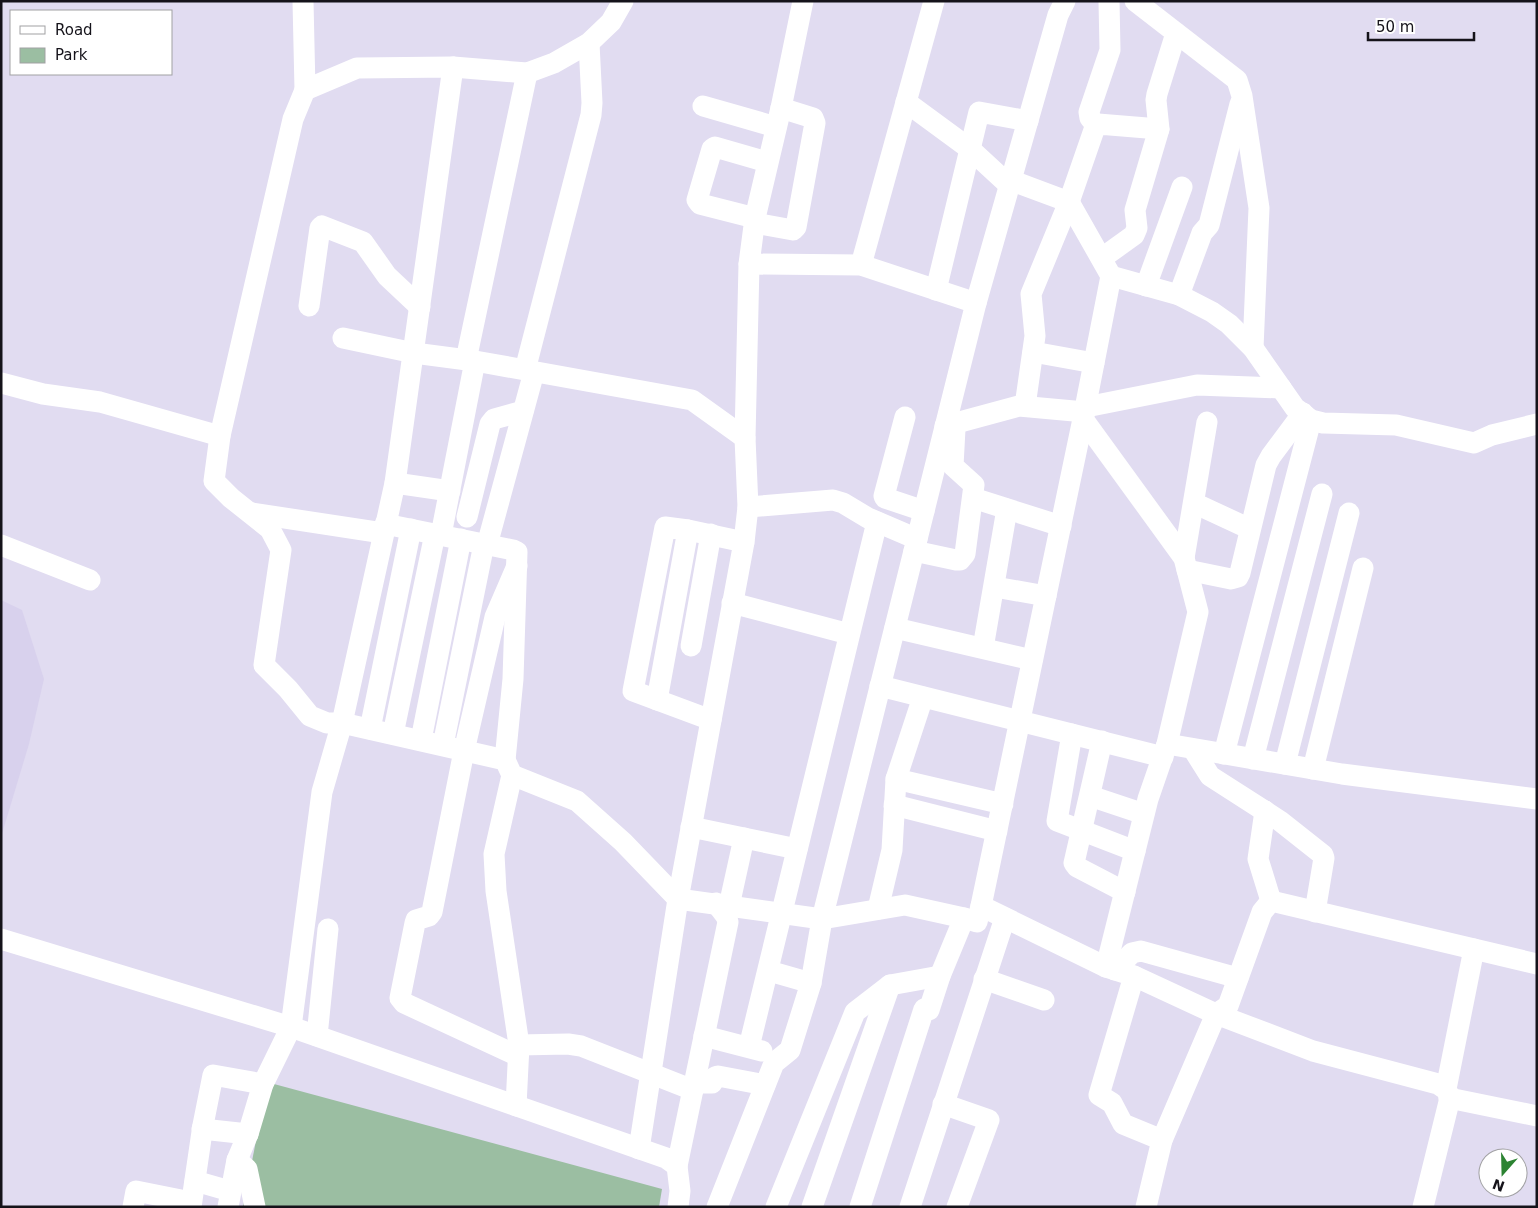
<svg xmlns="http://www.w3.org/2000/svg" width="1538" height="1208" viewBox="0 0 1538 1208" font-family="'DejaVu Sans',sans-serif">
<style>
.built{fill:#d8d1ed}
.green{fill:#9bbea2}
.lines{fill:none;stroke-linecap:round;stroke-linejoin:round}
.minor{stroke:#fff;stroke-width:21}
</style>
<rect width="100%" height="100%" fill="#e1dcf1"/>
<!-- built -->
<path class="built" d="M 1,600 L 22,610 L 44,679 L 29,744 L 1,837 Z"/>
<!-- green -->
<path class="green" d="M 274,1084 L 662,1189 L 659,1207 L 243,1207 L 262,1110 Z"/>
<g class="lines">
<!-- minor -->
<g class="minor">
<path d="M 303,1 L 305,90"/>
<path d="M 623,1 L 611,22 L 589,43 L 554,63 L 527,73 L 453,67 L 357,68 L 305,90 L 293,119 L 220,436 L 214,481 L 231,498 L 270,529 L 281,550 L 264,665 L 288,689 L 310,716 L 327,723 L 342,723 L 505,760 L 512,775 L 577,801 L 623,842 L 678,899 L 822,919 L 905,905 L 964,918 L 977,922 L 981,906 L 1106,967 L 1134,976 L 1216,1014 L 1313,1051 L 1438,1084 C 1446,1089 1450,1092 1449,1102 L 1423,1207"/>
<path d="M 1135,1 L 1237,80 L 1242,96 L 1259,208 L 1253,348"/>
<path d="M 906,102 L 970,149 L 1009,185"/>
<path d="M 703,106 L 776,127"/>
<path d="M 1096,125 L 1090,118 L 1089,112 L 1110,50 L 1109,1"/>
<path d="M 755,218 L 700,204 L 697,200 L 712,149 L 715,147 L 767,162"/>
<path d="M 754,223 L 793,230 L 796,227 L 815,123 L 813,118 L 781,108"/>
<path d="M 1102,258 L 1134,235 L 1137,228 L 1135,210 L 1159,129 L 1156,100 L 1157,94 L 1176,33"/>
<path d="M 749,264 L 861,265 L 976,303"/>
<path d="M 861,265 L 934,1"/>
<path d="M 1111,276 L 1179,295 L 1212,312 L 1229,324 L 1253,348 L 1295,408 L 1311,420 L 1323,423 L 1396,425 L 1474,443 L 1492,435 L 1537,424"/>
<path d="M 1146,286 L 1182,187"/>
<path d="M 936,290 L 979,112 L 1028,121"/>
<path d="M 1179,295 L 1202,233 L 1209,225 L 1240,104"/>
<path d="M 309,306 L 320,228 L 322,226 L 363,242 L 387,276 L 420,307"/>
<path d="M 343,338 L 414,353 L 475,361 L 692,400 L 745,438"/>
<path d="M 1033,352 L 1094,363"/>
<path d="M 466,360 L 527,73"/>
<path d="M 525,370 L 591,115 L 592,103 L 589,43"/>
<path d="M 1,383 L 43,394 L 100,402 L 220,436"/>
<path d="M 1025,406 L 1035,336 L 1031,294 L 1069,202 L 1095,127 L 1098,124 L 1159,129"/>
<path d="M 1086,407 L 1197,385 L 1281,388"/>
<path d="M 905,417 L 884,496 L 885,498 L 924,511"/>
<path d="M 1083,419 L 1184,558 L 1198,612 L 1167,744 L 1148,799 L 1106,967"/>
<path d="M 945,426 L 1019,406 L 1085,412"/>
<path d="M 395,483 L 450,491"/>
<path d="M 973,498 L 1061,526"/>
<path d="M 1194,503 L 1250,529"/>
<path d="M 748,507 L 833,500 L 843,503 L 868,518 L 917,539"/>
<path d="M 252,513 L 383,533"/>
<path d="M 467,517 L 490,424 L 494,419 L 523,411"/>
<path d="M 385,524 L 513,550 L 517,552 L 513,679 L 505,760"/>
<path d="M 441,535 L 475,361"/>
<path d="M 1,545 L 90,580"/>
<path d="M 487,545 L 534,372"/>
<path d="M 914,551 L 956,560 L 960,560 L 965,554 L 974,485 L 953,466 L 955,429"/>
<path d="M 1184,558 L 1207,422"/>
<path d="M 517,566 L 495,617 L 464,751 L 432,912 L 429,916 L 416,920 L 415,923 L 400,998 L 404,1003 L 518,1056"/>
<path d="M 1187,570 L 1231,579 L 1238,577 L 1240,573 L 1266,465 L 1271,456 L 1303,413"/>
<path d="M 995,587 L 1046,596"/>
<path d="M 732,603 L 849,634"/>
<path d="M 895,628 L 1032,660"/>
<path d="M 691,646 L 711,534"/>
<path d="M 983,648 L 1007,509"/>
<path d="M 880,686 L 1163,757"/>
<path d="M 657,700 L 688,530"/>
<path d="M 711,720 L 633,691 L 665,527 L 688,530 L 744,542"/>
<path d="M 370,729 L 411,529"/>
<path d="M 393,734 L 435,534"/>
<path d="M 1072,734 L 1057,821 L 1135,851"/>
<path d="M 421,740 L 461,539"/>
<path d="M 1102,741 L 1074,863 L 1077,867 L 1125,892"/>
<path d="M 1167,744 L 1342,774 L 1537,799"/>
<path d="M 443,745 L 484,544"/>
<path d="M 1193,749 L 1210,776 L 1280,821 L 1323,855 L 1324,858 L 1315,912"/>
<path d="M 1224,754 L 1311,420"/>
<path d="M 1253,759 L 1322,494"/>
<path d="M 1285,764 L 1349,513"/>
<path d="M 1313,769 L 1363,568"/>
<path d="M 512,775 L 494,854 L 496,891 L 519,1045 L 516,1106"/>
<path d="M 896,779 L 1003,804"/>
<path d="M 1090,796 L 1144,814"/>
<path d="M 894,805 L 997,831"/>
<path d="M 1265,811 L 1258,859 L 1271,901"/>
<path d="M 691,827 L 797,849"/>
<path d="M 729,906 L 744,838"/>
<path d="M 981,906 L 1083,419 L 1111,276 L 1069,202 L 1010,180"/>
<path d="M 878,909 L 892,850 L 896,779 L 923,697"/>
<path d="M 1,939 L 291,1027 L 666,1158 L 677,1166 L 680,1191 L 678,1207"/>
<path d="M 1115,970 L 1132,953 L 1141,951 L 1238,978"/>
<path d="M 769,971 L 811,983"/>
<path d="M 1134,976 L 1099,1095 L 1112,1103 L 1123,1124 L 1162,1140"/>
<path d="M 984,979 L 1044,1000"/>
<path d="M 317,1036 L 328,929"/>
<path d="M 704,1036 L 762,1051"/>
<path d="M 519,1045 L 568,1044 L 581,1046 L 693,1090"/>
<path d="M 749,1047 L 877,522"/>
<path d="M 694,1083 L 712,1083 L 715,1077 L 718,1076 L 765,1085"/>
<path d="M 1446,1089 L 1474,949"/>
<path d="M 1449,1098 L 1537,1116"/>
<path d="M 943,1104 L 989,1120 L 957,1207"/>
<path d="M 202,1129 L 248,1134"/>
<path d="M 639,1149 L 678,899 L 744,542 L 748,507 L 745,438 L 749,264 L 755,218 L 781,108 L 803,1"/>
<path d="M 237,1160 L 247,1169 L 255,1207"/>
<path d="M 677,1166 L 728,922 L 726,916 L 716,903"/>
<path d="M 195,1181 L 230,1191"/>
<path d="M 133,1207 L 136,1191 L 191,1202"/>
<path d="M 191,1207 L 203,1125 L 213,1075 L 263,1084"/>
<path d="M 228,1207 L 237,1160 L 248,1134 L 263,1084 L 291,1027 L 322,792 L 342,723 L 395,483 L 453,67"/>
<path d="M 717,1207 L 774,1063 L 790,1050 L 811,983 L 822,919 L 976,303 L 1058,15 L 1065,1"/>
<path d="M 776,1207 L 855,1012 L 890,985 L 940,976"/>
<path d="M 812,1207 L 890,985"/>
<path d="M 860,1207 L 924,1009 L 929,1010 L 940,976 L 964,918"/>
<path d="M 910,1207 L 1005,918"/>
<path d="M 1146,1207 L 1162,1140 L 1216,1014 L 1228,1006 L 1262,912 L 1271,901 L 1537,964"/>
</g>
</g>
<!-- border -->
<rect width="1538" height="1208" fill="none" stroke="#15131a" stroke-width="5"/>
<!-- legend -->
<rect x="10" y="10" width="162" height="65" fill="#ffffff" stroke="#a1a1a3"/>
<rect x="20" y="26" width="25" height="8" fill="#ffffff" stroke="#a1a1a3"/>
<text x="55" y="35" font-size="15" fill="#15131a">Road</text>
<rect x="20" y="48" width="25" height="15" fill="#9bbea2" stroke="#a1a1a3"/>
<text x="55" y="60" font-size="15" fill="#15131a">Park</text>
<!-- north arrow -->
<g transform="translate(1503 1173) rotate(200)"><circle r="24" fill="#ffffff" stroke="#a1a1a3"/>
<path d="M0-4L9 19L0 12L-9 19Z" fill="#2c8332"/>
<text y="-8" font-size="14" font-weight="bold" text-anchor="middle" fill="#15131a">N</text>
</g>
<!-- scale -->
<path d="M1368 32v8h106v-8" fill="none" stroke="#15131a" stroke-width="2.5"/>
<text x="1376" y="32" font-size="15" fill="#15131a" stroke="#ffffff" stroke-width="4" paint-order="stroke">50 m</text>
</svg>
